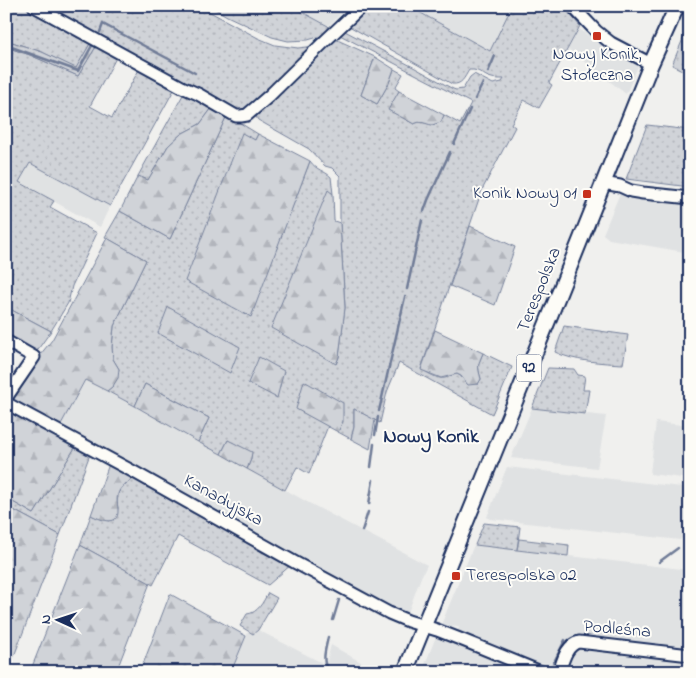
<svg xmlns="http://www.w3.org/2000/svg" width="696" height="678" viewBox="0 0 696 678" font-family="'Indie Flower',sans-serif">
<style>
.built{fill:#e0e2e3}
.grass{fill:url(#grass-dots);stroke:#76819b}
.forest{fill:url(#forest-firs);stroke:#76819b}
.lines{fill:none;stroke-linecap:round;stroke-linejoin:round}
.stream{stroke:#6f7b97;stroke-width:2.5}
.minor-casing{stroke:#1b2f5e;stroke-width:15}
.major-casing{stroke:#1b2f5e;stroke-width:18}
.minor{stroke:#fdfcf7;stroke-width:11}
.major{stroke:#fdfcf7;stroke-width:14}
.poi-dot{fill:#c8321e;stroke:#fdfcf7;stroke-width:2}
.labels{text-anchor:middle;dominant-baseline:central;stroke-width:4;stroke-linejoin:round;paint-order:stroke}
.shield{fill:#fdfcf7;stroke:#5f6c8c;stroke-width:1}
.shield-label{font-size:16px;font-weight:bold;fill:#1b2f5e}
.poi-label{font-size:18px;fill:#1b2f5e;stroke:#fdfcf7}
.street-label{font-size:18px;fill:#1b2f5e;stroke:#fdfcf7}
.quarter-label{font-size:20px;font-weight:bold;fill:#1b2f5e;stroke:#fdfcf7}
</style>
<defs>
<pattern id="grass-dots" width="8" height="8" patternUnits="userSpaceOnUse" patternTransform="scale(1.25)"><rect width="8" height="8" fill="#d0d3d8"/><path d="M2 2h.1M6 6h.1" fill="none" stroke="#b2b5bc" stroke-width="1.8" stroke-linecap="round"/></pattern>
<pattern id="forest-firs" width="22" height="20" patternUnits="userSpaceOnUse" patternTransform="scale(1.25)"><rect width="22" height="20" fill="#d0d3d8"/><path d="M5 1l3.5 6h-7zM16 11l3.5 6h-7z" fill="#b2b5bc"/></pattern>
</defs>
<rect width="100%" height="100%" fill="#f0f0ee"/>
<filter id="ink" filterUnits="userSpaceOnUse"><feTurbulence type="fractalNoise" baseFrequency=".02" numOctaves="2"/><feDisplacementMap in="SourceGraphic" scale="10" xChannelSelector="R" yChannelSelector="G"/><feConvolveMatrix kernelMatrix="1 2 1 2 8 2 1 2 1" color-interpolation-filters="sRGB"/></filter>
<g filter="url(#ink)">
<!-- built -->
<g class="built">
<path d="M 291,6 L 349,6 L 328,26 Z"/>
<path d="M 408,6 L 512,6 L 490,51 Z"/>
<path d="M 579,29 L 613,52 L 638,66 L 626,94 L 568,49 Z"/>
<path d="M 30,163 L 110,206 L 100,227 L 19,182 Z"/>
<path d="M 620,193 L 690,202 L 690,253 L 609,239 L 603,234 Z"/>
<path d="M 86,379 L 309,503 L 427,565 L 421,577 L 406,618 L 59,428 Z"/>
<path d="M 532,408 L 606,416 L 597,468 L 511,458 Z"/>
<path d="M 656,422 L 690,426 L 690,479 L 650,474 Z"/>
<path d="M 507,467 L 690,488 L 690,533 L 680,540 L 490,519 L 487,517 Z"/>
<path d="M 474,545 L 690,570 L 690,650 L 574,635 L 569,640 L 556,667 L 553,671 L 458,630 L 459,627 L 441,625 Z"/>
<path d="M 258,630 L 326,665 L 331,645 L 378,672 L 231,672 L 248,632 L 253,634 Z"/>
<path d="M 437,634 L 527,672 L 422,672 Z"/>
<path d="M 580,647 L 690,660 L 690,672 L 563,672 L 573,651 Z"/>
</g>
<!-- grass -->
<g class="grass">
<path d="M 6,6 L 27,6 L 91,42 L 76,69 L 42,52 L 6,40 Z"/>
<path d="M 38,6 L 199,6 L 258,38 L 275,45 L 298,48 L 316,46 L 242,113 Z"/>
<path d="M 210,6 L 291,6 L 328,26 L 330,28 L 330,31 L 328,34 L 308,40 L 288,41 L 272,37 L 227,16 Z"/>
<path d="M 367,6 L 408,6 L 490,51 L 512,6 L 563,6 L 580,26 L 549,83 L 552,85 L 539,108 L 524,100 L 511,124 L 515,127 L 482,190 L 421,369 C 426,372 434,377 440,378 C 453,380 454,365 466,383 L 478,384 L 481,379 C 477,365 478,365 483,353 L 512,367 L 492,414 L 399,363 L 387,392 L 380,423 L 354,409 L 354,427 L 351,439 L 338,432 L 343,421 L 297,409 L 328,426 L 309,474 L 297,467 L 285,490 L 247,469 L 251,459 L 228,440 L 221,454 L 198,442 L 209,418 L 145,384 L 135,406 L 107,391 L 113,386 L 119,369 L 113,359 L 112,347 L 114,326 L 146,260 L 105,237 L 120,211 L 170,239 L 227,115 L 258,134 L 255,140 L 242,134 L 250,317 L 310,161 C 317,171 324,170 331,177 L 333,194 L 328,191 L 336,364 L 339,357 L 345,307 L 340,223 L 340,176 L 332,168 L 325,166 L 309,149 L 258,120 L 256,117 L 257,112 L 333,38 L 375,57 L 361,95 L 377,104 L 389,83 L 394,69 L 403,74 L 395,88 L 399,91 L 389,110 L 414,124 L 419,122 C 431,123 436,130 444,115 L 460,124 L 471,103 L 338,34 L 343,30 L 417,69 L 453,89 L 456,90 L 463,89 L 470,77 L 474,74 L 493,84 L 502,82 L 504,79 C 500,79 495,79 492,78 C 482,76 481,69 469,70 C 464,78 462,85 452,84 L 349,26 L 348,23 Z"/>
<path d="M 690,22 L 690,72 L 684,71 L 672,65 Z"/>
<path d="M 97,45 L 117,56 L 90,106 L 112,118 L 140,68 L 175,88 L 110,206 L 30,163 L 19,182 L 54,201 L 50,207 L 97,233 L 72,286 L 68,303 L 51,331 L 6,307 L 6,47 L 30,55 L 78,76 Z"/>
<path d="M 184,93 L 212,108 L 200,124 L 181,134 L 168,146 L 148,180 L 138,176 Z"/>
<path d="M 647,125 L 690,130 L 690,187 L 626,179 Z"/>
<path d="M 564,326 L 628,335 L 623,364 C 603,363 572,361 555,352 Z"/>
<path d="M 548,368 L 574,369 L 578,375 L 585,376 L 583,390 L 589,390 L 585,414 L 532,408 Z"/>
<path d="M 76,446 L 90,454 L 60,535 L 6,506 L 6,498 L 34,514 Z"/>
<path d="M 134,478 L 292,564 L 268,585 L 178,536 L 153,585 L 80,545 L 91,515 L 98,518 L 110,521 L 118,509 C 116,499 118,489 127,483 C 129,481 132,480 134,478 Z"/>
<path d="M 484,523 L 520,527 L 517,550 L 475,545 Z"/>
<path d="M 268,593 L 277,598 L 258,630 L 253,634 L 240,626 L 247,614 C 258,613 263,602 268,593 Z"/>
</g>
<!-- forest -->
<g class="forest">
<path d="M 6,40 L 42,52 L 76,68 L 91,42 L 97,45 L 78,76 L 30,55 L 6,47 Z"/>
<path d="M 375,57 L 394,69 L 389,83 L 377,104 L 361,95 Z"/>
<path d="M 399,91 L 444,115 L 441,122 L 432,125 C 425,124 421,120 414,124 L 388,110 Z"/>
<path d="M 212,108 L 227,115 L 170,239 L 120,211 L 138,176 L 148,180 L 168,146 L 181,134 L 200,124 Z"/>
<path d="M 242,133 L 255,140 L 258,134 L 310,161 L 251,317 L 185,281 Z"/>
<path d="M 328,190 L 333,194 L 334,221 L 340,223 L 345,308 L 339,357 L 336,364 L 271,328 Z"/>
<path d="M 470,226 L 515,247 L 495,305 L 450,286 Z"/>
<path d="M 107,238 L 146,260 L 114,326 L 112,347 L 113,359 L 119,369 L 118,378 L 113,386 L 107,391 L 85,380 L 59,428 L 10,400 L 40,355 L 52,340 Z"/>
<path d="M 6,307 L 51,331 L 36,352 L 6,336 Z"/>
<path d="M 168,307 L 240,347 L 230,373 L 158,333 Z"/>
<path d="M 435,330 L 483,353 C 478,365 477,365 481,379 L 478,384 L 468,385 L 461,376 L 457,374 L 441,378 L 421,370 Z"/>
<path d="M 259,357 L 284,371 L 277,398 L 248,383 Z"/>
<path d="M 304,381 L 343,403 L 343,421 L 338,432 L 296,409 Z"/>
<path d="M 145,384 L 209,418 L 198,442 L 135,406 Z"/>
<path d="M 6,408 L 76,446 L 34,514 L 6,498 Z"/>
<path d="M 354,409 L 375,420 L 370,449 L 351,439 L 354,427 Z"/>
<path d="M 228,440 L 252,452 L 251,459 L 247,469 L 221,454 Z"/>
<path d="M 109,464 L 134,478 C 128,483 120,486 118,494 C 116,500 118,505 118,510 C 119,528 99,519 91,515 Z"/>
<path d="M 6,506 L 60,535 L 8,672 L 6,672 Z"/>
<path d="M 519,539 L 569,545 L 568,556 L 517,550 Z"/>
<path d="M 80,545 L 150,583 L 116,672 L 30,672 Z"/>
<path d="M 170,594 L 246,636 L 231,672 L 140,672 Z"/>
</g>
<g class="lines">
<!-- stream -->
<g class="stream">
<path d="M 100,32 L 103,24 L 195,73"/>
<path d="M 6,45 L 78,71 L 94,42"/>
<path d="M 488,72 L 495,56"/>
<path d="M 475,99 L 483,83"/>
<path d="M 454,144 L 470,109"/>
<path d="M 424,211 L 428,200 L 450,152"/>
<path d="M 407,289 L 422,220"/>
<path d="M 379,411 L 405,297"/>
<path d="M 375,435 L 378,417"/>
<path d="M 371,467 L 374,444"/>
<path d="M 369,504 L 373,480"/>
<path d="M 362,531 L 368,512"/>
<path d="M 689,540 L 690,539"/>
<path d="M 659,562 L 678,548"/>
<path d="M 333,620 L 339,600"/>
<path d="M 551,668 L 565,640"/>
<path d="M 328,670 C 321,660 326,648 328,637"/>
</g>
<!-- minor casing -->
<g class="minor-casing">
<g id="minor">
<path d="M 34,6 L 182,87 L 198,94 L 236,116 L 241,116 L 247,115 L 269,96 L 324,42 L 362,6"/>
<path d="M 572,6 L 596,31 L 611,43 L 651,64"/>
<path d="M 603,183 L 620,186 L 631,191 L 643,193 L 690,198"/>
<path d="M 6,341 L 34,357 L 6,398"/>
<path d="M 6,403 L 134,472 L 296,563 L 389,613 L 408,621 L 437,630 L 465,641 L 541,672"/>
<path d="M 559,672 C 563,661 566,645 579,642 L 690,655"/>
</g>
</g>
<!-- major casing -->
<g class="major-casing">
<path id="major" d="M 405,672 L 560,291 L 651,64 L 677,6"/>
</g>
<!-- minor -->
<use href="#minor" class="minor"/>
<!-- major -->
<use href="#major" class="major"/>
</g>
</g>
<!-- markers -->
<g class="poi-dot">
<rect x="592" y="31" width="10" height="10" rx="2.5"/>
<rect x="582" y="189" width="10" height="10" rx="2.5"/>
<rect x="451" y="571" width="10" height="10" rx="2.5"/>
</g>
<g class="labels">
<!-- shield labels -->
<rect class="shield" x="516.5" y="354.5" width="25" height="27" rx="4"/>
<g class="shield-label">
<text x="529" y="368">92</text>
</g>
<!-- poi labels -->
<g class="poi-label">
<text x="597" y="55">Nowy Konik,<tspan x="597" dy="21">Stołeczna</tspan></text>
<text x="577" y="194" text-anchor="end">Konik Nowy 01</text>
<text x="466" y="576" text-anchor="start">Terespolska 02</text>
</g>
<!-- street labels -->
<g class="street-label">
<text transform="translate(540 290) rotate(-68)">Terespolska</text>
<text transform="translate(223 501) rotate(29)">Kanadyjska</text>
<text transform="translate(617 630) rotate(5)">Podleśna</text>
</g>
<!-- quarter labels -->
<g class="quarter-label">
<text x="431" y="437">Nowy Konik</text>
</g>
</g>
<!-- margin -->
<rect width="696" height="678" fill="none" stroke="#fdfcf7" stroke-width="25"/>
<rect x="12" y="12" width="671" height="653" fill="none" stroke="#1b2f5e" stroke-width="2" filter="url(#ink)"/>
<!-- north arrow -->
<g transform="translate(58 620) rotate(273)" stroke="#fdfcf7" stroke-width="4" paint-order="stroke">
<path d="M0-4L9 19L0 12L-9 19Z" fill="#1b2f5e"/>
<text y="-8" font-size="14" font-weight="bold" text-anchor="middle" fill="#1b2f5e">N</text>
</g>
</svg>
